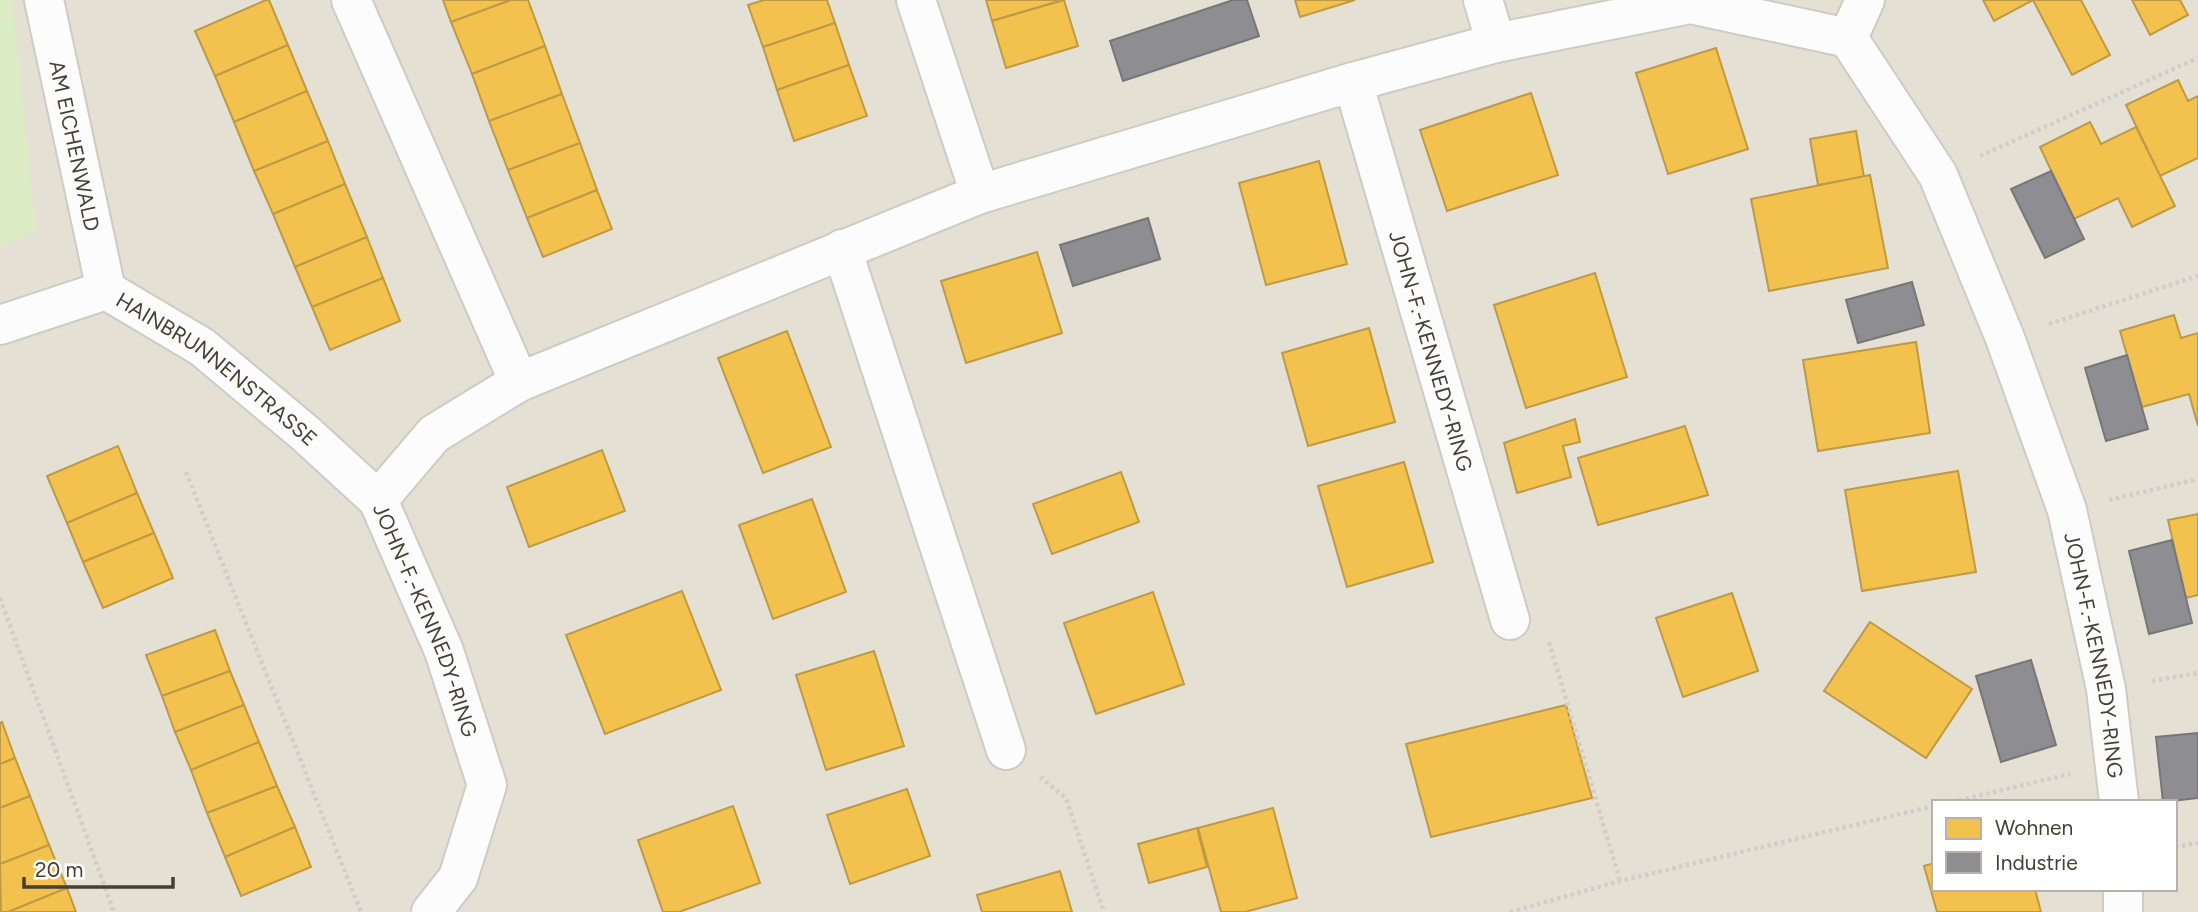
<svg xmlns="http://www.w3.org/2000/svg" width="2198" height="912" viewBox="0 0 2198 912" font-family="Figtree,sans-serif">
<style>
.residential{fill:#e5e0d4;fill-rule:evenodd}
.green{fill:#dbecc5}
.homes{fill:#f2c14e;stroke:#be9a46;stroke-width:2}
.industry{fill:#8d8d92;stroke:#787676;stroke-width:2}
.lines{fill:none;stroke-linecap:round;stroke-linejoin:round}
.minor-casing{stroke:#cecbc5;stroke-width:42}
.path{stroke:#d1cec9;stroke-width:4.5;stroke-dasharray:3.5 3.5;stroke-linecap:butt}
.minor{stroke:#fdfcfc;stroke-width:38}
.labels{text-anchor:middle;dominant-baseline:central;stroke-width:7;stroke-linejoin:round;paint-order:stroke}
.street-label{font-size:21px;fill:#463f33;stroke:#fff}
</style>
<rect width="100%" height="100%" fill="#f0eee8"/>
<!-- residential -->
<path class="residential" d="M 0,0 L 2198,0 L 2198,912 L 0,912 ZM 1934,802 L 2175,802 L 2175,889 L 1934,889 Z"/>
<!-- green -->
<path class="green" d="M 0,0 L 12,0 L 36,230 L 0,248 Z"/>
<!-- homes -->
<g class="homes">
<path d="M 266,0 L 269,0 L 288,45 L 215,76 L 195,31 Z"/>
<path d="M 443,0 L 511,0 L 451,22 Z"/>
<path d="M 511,0 L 528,0 L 545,46 L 472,74 L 451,22 Z"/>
<path d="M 764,0 L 827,0 L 835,23 L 763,47 L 748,5 Z"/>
<path d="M 986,0 L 1063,0 L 992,21 Z"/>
<path d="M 1064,0 L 1078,46 L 1006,68 L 992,21 Z"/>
<path d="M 1295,0 L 1355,0 L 1300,17 Z"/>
<path d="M 1983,0 L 2081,0 L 2110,55 L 2072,75 L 2033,0 L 1994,21 Z"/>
<path d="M 2132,0 L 2180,0 L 2188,15 L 2150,35 Z"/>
<path d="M 835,23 L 849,65 L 777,90 L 763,47 Z"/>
<path d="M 288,45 L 307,91 L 234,122 L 215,76 Z"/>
<path d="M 545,46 L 562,94 L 489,121 L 472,74 Z"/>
<path d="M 1716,48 L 1748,149 L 1668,174 L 1636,73 Z"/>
<path d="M 849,65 L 867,116 L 794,141 L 777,90 Z"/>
<path d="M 2178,80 L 2188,101 L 2198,96 L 2198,158 L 2160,176 L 2126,105 Z"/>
<path d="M 307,91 L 328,141 L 254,171 L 234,122 Z"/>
<path d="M 1531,93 L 1558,175 L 1447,211 L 1420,130 Z"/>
<path d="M 562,94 L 580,143 L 508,170 L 489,121 Z"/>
<path d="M 2090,122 L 2101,144 L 2136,127 L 2175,206 L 2132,227 L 2118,198 L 2074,219 L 2040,147 Z"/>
<path d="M 1856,131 L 1864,177 L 1818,185 L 1810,139 Z"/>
<path d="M 328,141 L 345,184 L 273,214 L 254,171 Z"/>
<path d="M 580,143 L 597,190 L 527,218 L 508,170 Z"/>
<path d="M 1319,161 L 1347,264 L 1266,285 L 1239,183 Z"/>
<path d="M 1870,175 L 1888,268 L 1769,291 L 1751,199 Z"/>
<path d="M 345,184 L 367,237 L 295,267 L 273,214 Z"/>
<path d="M 597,190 L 612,229 L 543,257 L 527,218 Z"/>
<path d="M 367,237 L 383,278 L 312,307 L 295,267 Z"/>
<path d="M 1037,252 L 1062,333 L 966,363 L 941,281 Z"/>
<path d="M 1595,273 L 1627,377 L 1526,408 L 1494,305 Z"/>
<path d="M 383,278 L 400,321 L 330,350 L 312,307 Z"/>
<path d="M 2174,315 L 2181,338 L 2198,333 L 2198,426 L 2189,394 L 2142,407 L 2120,331 Z"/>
<path d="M 1369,328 L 1395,422 L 1308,446 L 1282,353 Z"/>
<path d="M 787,331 L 831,447 L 763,473 L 718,358 Z"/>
<path d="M 1916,342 L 1930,433 L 1818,451 L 1803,360 Z"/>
<path d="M 1575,419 L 1580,442 L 1563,446 L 1571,477 L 1517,493 L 1504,443 Z"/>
<path d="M 1685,426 L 1708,495 L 1598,525 L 1578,458 Z"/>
<path d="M 118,446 L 137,493 L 67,523 L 47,476 Z"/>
<path d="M 602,450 L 625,511 L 529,547 L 507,487 Z"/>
<path d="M 1404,462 L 1433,562 L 1347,587 L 1318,486 Z"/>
<path d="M 1958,471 L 1976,572 L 1862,591 L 1845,490 Z"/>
<path d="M 1121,472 L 1139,522 L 1052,554 L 1033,504 Z"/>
<path d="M 137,493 L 154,533 L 83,562 L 67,523 Z"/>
<path d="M 812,499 L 846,592 L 773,619 L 739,525 Z"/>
<path d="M 2198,514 L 2198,595 L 2186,598 L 2168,520 Z"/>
<path d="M 154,533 L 173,578 L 103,608 L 83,562 Z"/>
<path d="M 682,591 L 721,690 L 605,734 L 566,635 Z"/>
<path d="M 1153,592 L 1184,684 L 1096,714 L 1064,623 Z"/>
<path d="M 1732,593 L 1758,671 L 1683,697 L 1656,618 Z"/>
<path d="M 1870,622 L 1972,689 L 1926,758 L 1824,691 Z"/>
<path d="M 215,630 L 230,671 L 162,696 L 146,655 Z"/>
<path d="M 874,651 L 904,746 L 826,770 L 796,675 Z"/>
<path d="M 230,671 L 244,705 L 175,732 L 162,696 Z"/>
<path d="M 244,705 L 259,742 L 191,770 L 175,732 Z"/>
<path d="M 1566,705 L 1592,798 L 1431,837 L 1406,744 Z"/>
<path d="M 2,722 L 15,758 L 0,764 L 0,723 Z"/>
<path d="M 259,742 L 277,786 L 207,813 L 191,770 Z"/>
<path d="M 15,758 L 30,796 L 0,808 L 0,764 Z"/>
<path d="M 277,786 L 295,827 L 225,857 L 207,813 Z"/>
<path d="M 907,789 L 930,856 L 850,884 L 827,815 Z"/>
<path d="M 30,796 L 49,845 L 0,864 L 0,808 Z"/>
<path d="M 733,806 L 760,883 L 679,912 L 663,912 L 638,840 Z"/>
<path d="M 1273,808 L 1297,898 L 1245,912 L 1221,912 L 1198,828 Z"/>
<path d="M 295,827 L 311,867 L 241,896 L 225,857 Z"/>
<path d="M 1197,828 L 1207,867 L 1149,883 L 1138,844 Z"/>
<path d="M 49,845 L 67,888 L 8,912 L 1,912 L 0,864 Z"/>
<path d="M 1934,863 L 1934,889 L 2035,889 L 2041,912 L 1937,912 L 1924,866 Z"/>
<path d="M 1060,871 L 1072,912 L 982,912 L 977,895 Z"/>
<path d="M 67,888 L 76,912 L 8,912 Z"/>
</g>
<!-- industry -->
<g class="industry">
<path d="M 1233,0 L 1247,0 L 1259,36 L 1123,81 L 1110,41 Z"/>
<path d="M 2051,171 L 2084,239 L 2045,258 L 2011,189 Z"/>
<path d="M 1148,218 L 1160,259 L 1073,286 L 1060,245 Z"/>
<path d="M 1912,282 L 1924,325 L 1858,343 L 1846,300 Z"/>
<path d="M 2127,355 L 2148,429 L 2106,441 L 2085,368 Z"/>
<path d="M 2172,540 L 2192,623 L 2149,634 L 2129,551 Z"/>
<path d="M 2031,660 L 2056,745 L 2001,762 L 1976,676 Z"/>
<path d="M 2198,733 L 2198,798 L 2163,802 L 2156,737 Z"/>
</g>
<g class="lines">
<!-- minor casing -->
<g class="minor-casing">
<g id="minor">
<path id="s1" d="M 44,0 L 106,290"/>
<path d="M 351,0 L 519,382"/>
<path d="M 916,0 L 980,194"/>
<path d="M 1483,0 L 1496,43"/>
<path d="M 1848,38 L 1865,0"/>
<path id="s2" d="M 1353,82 L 1510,620"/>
<path d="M 842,249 L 1006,750"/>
<path id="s3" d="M 0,325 L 106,290 L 202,347 L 306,434 L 378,500 L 444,651 L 487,785 L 458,878 L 431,912"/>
<path id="s4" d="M 378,500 L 434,434 L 519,382 L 980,194 L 1353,82 L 1496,43 L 1690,4 L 1848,38 L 1938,175 L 2005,338 L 2067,510 L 2106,689 L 2119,802"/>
<path d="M 2123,889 L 2123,912"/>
</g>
</g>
<!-- path -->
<g class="path">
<path d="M 1980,156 L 2198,58"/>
<path d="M 2049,324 L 2198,276"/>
<path d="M 186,472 L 361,912"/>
<path d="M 2109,500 L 2198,479"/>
<path d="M 0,598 L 114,912"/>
<path d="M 1549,642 L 1620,881"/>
<path d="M 2152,681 L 2198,673"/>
<path d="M 1040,777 L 1066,798 L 1104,912"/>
<path d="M 1952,802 L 2070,774"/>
<path d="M 2175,847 L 2198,843"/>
<path d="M 1510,912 L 1620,881 L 1934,806"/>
</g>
<!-- minor -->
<use href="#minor" class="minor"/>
</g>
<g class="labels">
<!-- street labels -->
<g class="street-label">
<text stroke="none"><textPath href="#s1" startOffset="149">AM EICHENWALD</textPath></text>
<text stroke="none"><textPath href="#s2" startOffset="280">JOHN-F.-KENNEDY-RING</textPath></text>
<text stroke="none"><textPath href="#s3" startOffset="248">HAINBRUNNENSTRASSE</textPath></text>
<text stroke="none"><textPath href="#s3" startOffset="586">JOHN-F.-KENNEDY-RING</textPath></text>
<text stroke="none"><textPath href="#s4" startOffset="2252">JOHN-F.-KENNEDY-RING</textPath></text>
</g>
</g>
<!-- legend -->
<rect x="1932" y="800" width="245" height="91" fill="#ffffff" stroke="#b5b2ad" stroke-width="2"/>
<rect x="1946" y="818" width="35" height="21" fill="#f2c14e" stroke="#b5b2ad" stroke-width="2"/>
<text x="1995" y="835" font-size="21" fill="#463f33">Wohnen</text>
<rect x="1946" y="852" width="35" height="21" fill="#8d8d92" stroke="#b5b2ad" stroke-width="2"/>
<text x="1995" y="870" font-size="21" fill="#463f33">Industrie</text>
<!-- scale -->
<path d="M24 877v10h149v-10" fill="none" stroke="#463f33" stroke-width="3.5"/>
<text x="35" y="877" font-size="21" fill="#463f33" stroke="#ffffff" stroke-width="5" paint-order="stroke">20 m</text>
</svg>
